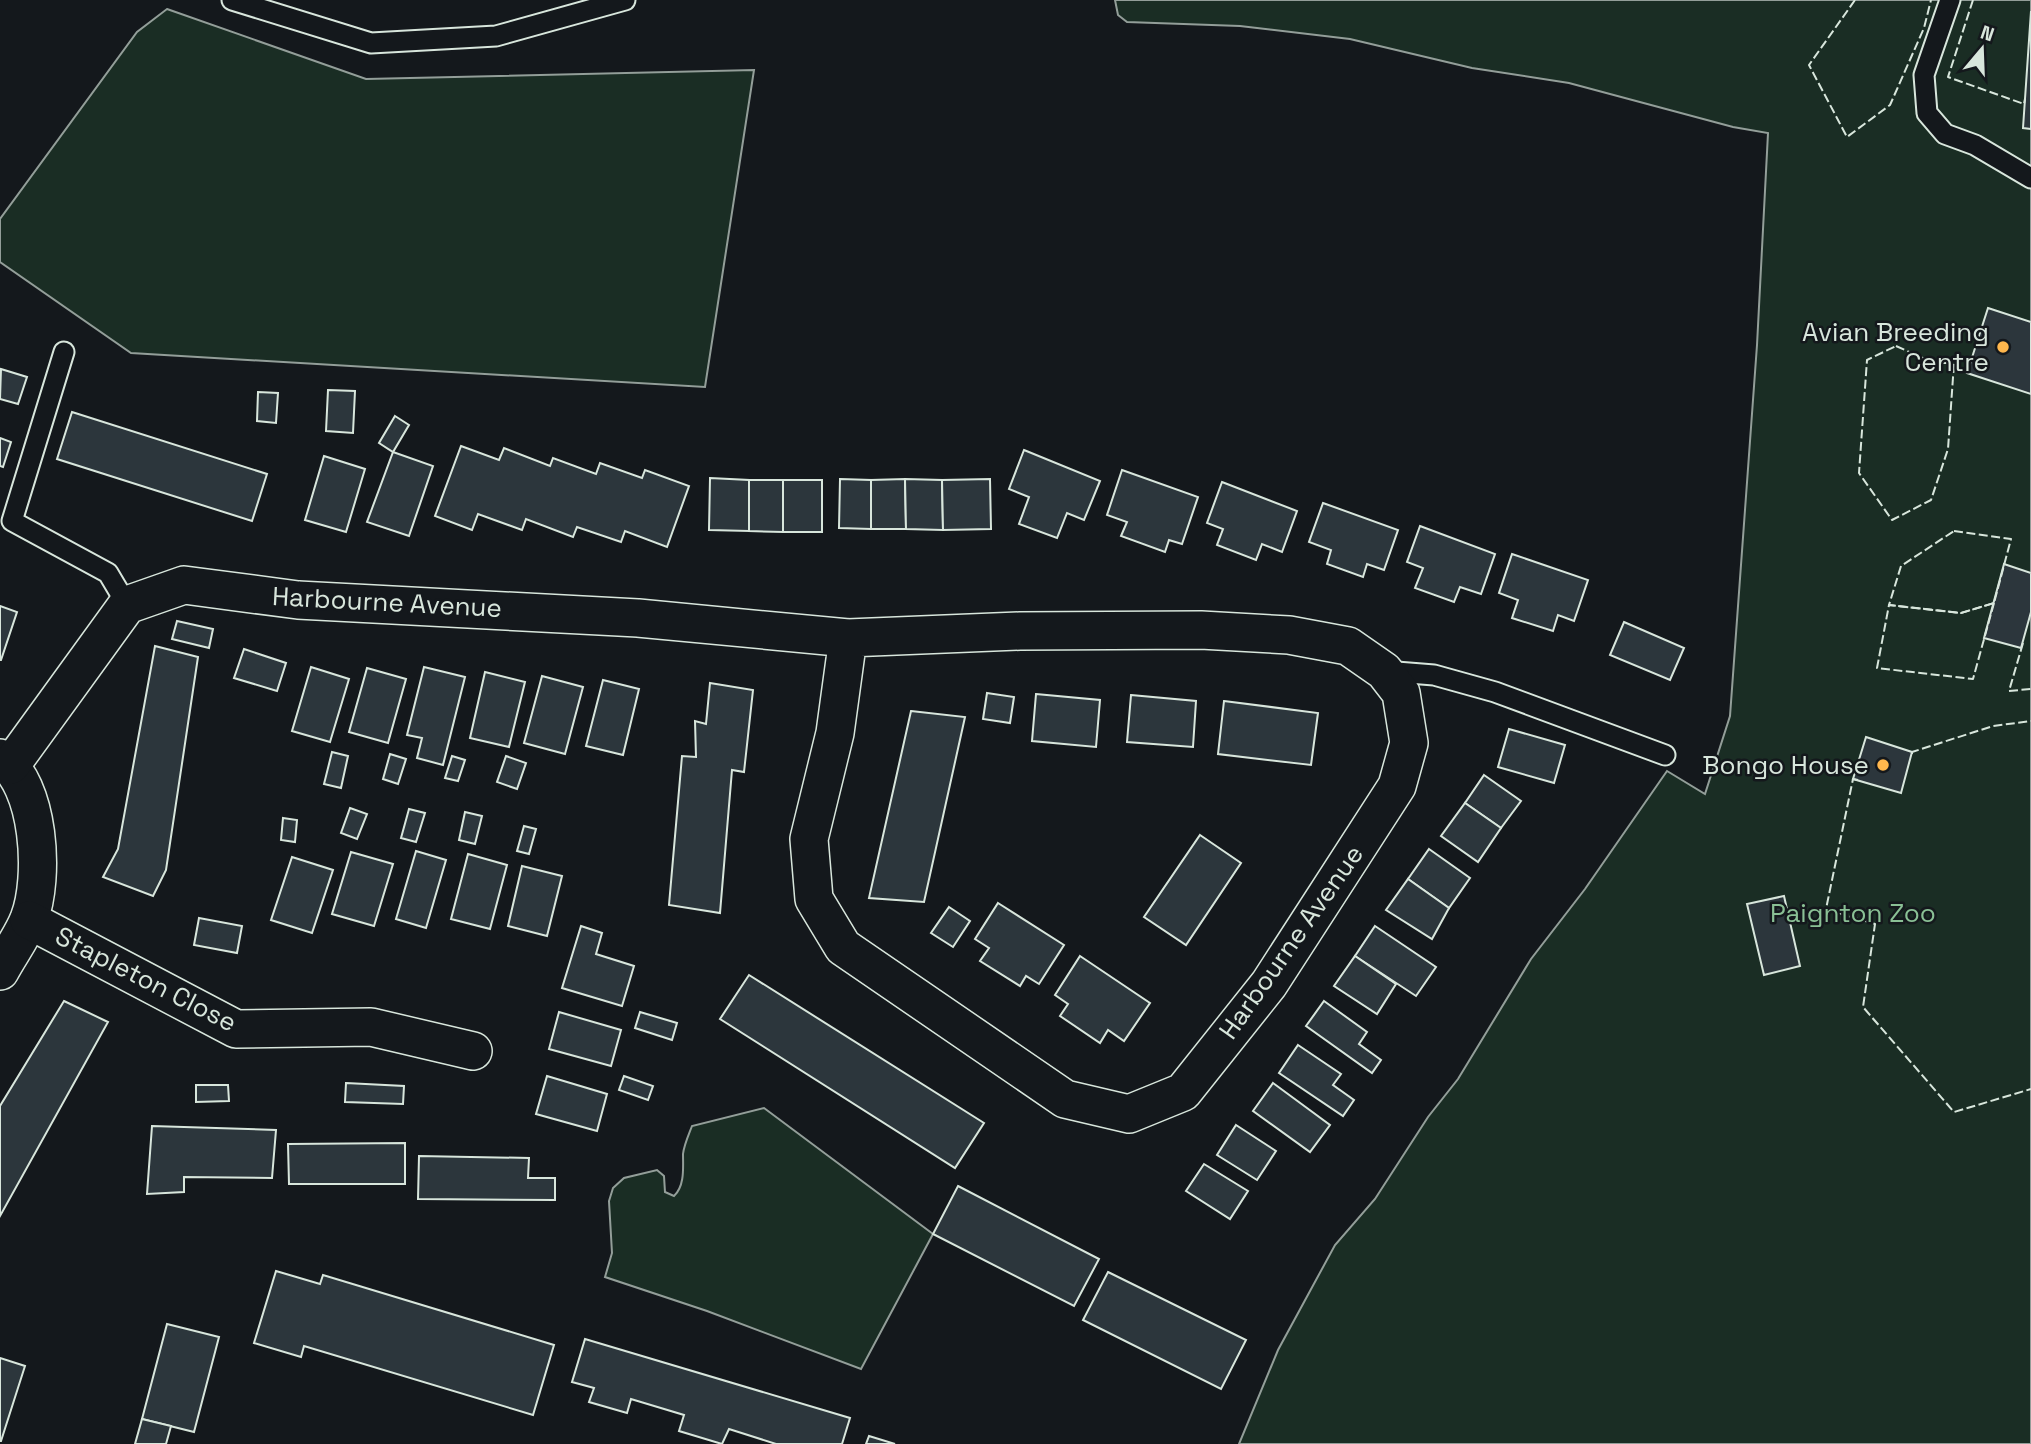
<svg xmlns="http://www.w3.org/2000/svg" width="2031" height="1444" viewBox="0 0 2031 1444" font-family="'Space Grotesk',sans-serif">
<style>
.green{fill:#1a2d24;stroke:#939e99;stroke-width:2}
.building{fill:#2c363c;stroke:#d8e6dc;stroke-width:2}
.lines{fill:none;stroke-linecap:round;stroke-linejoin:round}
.service-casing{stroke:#d8e6dc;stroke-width:23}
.minor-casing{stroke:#d8e6dc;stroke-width:40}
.service{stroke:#14181c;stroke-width:19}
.minor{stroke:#14181c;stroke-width:37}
.fence{stroke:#d8e6dc;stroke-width:2;stroke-dasharray:9 3.5;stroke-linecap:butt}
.poi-dot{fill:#ffb74d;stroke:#14181c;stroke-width:2.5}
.labels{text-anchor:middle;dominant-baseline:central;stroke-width:5;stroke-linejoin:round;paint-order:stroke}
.poi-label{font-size:26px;fill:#d8e6dc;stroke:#14181c;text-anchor:end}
.street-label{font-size:26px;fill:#d8e6dc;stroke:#14181c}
.park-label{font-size:26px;fill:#8ac095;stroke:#14181c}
</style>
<rect width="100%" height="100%" fill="#14181c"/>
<!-- green -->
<g class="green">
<path d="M 1115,0 L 2031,0 L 2031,1444 L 1239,1444 L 1278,1350 L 1335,1245 L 1375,1199 L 1428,1117 L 1458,1079 L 1531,959 L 1585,889 L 1667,771 L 1705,794 L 1730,716 L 1757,345 L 1768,133 L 1733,127 L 1569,83 L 1472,68 L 1350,39 L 1240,26 L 1127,22 L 1118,15 Z"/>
<path d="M 167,9 L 366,79 L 754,70 L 705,387 L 131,353 L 0,262 L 0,219 L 137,32 Z"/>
<path d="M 764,1108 L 933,1234 L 861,1369 L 707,1311 L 605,1277 L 612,1253 L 609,1201 L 613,1188 L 624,1178 L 657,1170 L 664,1176 L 665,1192 L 674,1196 C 685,1186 683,1167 683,1154 C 684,1145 689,1134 692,1126 Z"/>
</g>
<!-- building -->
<g class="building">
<path d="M 2031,11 L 2031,129 L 2023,128 Z"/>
<path d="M 1988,308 L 2031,322 L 2031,394 L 1967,373 Z"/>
<path d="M 1,369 L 27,377 L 18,404 L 0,399 Z"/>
<path d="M 328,390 L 355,391 L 353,433 L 326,431 Z"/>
<path d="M 258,392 L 278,393 L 276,423 L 257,421 Z"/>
<path d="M 72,412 L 267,474 L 252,521 L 57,459 Z"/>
<path d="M 395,416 L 409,425 L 393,452 L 379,443 Z"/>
<path d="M 0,438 L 11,442 L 3,467 L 0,466 Z"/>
<path d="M 461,446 L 499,460 L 504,448 L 550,466 L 553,458 L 596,474 L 600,463 L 642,478 L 645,470 L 689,486 L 667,547 L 625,531 L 621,542 L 577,527 L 573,537 L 526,519 L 522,530 L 478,514 L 472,530 L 435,516 Z"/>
<path d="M 1024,450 L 1100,481 L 1084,520 L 1067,513 L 1057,538 L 1019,524 L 1029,497 L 1009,489 Z"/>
<path d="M 393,452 L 433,466 L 409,536 L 367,522 Z"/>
<path d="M 324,456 L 365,469 L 346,532 L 305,520 Z"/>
<path d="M 1122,470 L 1198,497 L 1182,544 L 1169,540 L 1165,552 L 1121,536 L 1127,522 L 1107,515 Z"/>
<path d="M 710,478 L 749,480 L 749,531 L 709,530 Z"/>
<path d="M 840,479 L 871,480 L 871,529 L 839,528 Z"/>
<path d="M 905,479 L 906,529 L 871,529 L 871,480 Z"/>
<path d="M 905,479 L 942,480 L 943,530 L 906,529 Z"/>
<path d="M 990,479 L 991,529 L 943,530 L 942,480 Z"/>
<path d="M 749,480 L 783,480 L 783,532 L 749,531 Z"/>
<rect x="783" y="480" width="39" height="52"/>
<path d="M 1222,482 L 1297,511 L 1282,552 L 1262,544 L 1256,560 L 1217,545 L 1223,529 L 1207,523 Z"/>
<path d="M 1323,503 L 1398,530 L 1384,570 L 1367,564 L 1363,577 L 1327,564 L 1331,550 L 1309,542 Z"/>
<path d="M 1420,526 L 1495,554 L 1481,594 L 1460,587 L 1454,602 L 1415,588 L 1423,568 L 1407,562 Z"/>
<path d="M 1512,554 L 1588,580 L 1574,621 L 1558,615 L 1553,631 L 1512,618 L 1518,600 L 1499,593 Z"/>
<path d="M 2004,564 L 2031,573 L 2031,612 L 2021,648 L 1984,638 Z"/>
<path d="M 0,606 L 17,612 L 1,660 L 0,660 Z"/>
<path d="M 177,621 L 213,629 L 209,648 L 172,639 Z"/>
<path d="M 1624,622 L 1684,648 L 1670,680 L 1610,655 Z"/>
<path d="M 155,646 L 198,657 L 166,870 L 153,896 L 103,877 L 118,849 Z"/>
<path d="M 244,649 L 286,663 L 277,691 L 234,678 Z"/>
<path d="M 311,667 L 349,679 L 330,742 L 292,731 Z"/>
<path d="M 424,667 L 465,677 L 443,765 L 417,758 L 422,738 L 407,735 Z"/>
<path d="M 367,668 L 406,679 L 388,743 L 349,732 Z"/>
<path d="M 485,672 L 525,682 L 509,747 L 470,738 Z"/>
<path d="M 542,676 L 583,687 L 565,754 L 524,743 Z"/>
<path d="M 603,680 L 639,689 L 623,755 L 586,746 Z"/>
<path d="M 710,683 L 753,690 L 744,772 L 732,770 L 720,913 L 669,905 L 682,756 L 696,757 L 695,721 L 706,724 Z"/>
<path d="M 987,693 L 1014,697 L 1010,723 L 983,719 Z"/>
<path d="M 1036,694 L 1100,700 L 1096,747 L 1032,741 Z"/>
<path d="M 1131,695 L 1196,701 L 1193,747 L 1127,742 Z"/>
<path d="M 1224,701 L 1318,713 L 1311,765 L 1218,754 Z"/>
<path d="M 911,711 L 965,717 L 924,902 L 869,898 Z"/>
<path d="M 1509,729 L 1565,745 L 1554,783 L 1498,767 Z"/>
<path d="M 1866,737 L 1912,752 L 1901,793 L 1853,779 Z"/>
<path d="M 332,752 L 348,756 L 341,788 L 324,784 Z"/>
<path d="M 390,754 L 406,759 L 398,784 L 383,779 Z"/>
<path d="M 452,756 L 465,760 L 458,781 L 445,778 Z"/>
<path d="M 506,756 L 526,763 L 517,789 L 497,782 Z"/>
<path d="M 1484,775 L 1521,801 L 1501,828 L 1465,803 Z"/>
<path d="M 1465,803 L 1501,828 L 1478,862 L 1441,836 Z"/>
<path d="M 350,808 L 367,814 L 357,839 L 341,833 Z"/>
<path d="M 409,809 L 425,813 L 416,842 L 401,838 Z"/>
<path d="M 465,812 L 482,816 L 475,844 L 459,840 Z"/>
<path d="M 283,818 L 297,820 L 295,842 L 281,840 Z"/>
<path d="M 524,826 L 536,829 L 529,854 L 517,851 Z"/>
<path d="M 1200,835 L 1241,863 L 1186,945 L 1144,917 Z"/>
<path d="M 1429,849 L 1470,878 L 1449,908 L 1408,879 Z"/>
<path d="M 416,851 L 446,860 L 426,928 L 396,919 Z"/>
<path d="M 351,852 L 393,864 L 374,926 L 332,914 Z"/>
<path d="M 468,854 L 507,865 L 490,929 L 451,919 Z"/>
<path d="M 292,857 L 333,870 L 312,933 L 271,920 Z"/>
<path d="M 522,866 L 562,876 L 547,936 L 508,926 Z"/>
<path d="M 1408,879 L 1449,908 L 1432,939 L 1386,910 Z"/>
<path d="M 1784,896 L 1800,966 L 1764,975 L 1747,904 Z"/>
<path d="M 998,903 L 1064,945 L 1039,984 L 1026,976 L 1020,986 L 980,961 L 989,948 L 975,939 Z"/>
<path d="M 949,907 L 970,921 L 953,947 L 931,933 Z"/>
<path d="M 199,918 L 242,926 L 237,953 L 194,945 Z"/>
<path d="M 581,926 L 602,933 L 596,954 L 634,966 L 622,1006 L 562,988 Z"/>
<path d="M 1375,926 L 1436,967 L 1416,996 L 1355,956 Z"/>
<path d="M 1080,956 L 1150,1003 L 1124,1041 L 1108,1030 L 1100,1043 L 1060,1016 L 1068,1004 L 1055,995 Z"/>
<path d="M 1355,956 L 1396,984 L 1377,1014 L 1334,986 Z"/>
<path d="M 749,975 L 984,1123 L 955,1168 L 720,1019 Z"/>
<path d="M 64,1001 L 108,1022 L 0,1216 L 0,1106 Z"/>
<path d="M 1324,1001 L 1367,1032 L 1359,1044 L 1381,1060 L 1372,1073 L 1306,1026 Z"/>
<path d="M 559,1012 L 621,1030 L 611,1066 L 549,1049 Z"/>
<path d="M 640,1012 L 677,1023 L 672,1040 L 635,1028 Z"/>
<path d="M 1298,1045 L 1341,1074 L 1333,1085 L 1354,1100 L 1343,1116 L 1279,1073 Z"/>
<path d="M 547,1076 L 607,1094 L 597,1131 L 536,1114 Z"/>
<path d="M 624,1076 L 653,1086 L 648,1100 L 619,1090 Z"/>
<path d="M 346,1083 L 404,1086 L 403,1104 L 345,1102 Z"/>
<path d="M 1273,1083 L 1330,1125 L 1310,1152 L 1253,1111 Z"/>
<path d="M 196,1085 L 228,1085 L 229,1101 L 196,1102 Z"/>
<path d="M 1236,1125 L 1276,1151 L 1257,1180 L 1217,1155 Z"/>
<path d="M 152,1126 L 276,1130 L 272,1178 L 184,1177 L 184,1192 L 147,1194 Z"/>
<path d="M 405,1143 L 405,1184 L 289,1184 L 288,1144 Z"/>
<path d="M 419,1156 L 529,1158 L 528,1178 L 555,1178 L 555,1200 L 418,1199 Z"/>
<path d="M 1204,1164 L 1248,1191 L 1230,1219 L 1186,1191 Z"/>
<path d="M 958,1186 L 1099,1259 L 1074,1306 L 933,1234 Z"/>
<path d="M 276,1271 L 320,1284 L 323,1275 L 554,1345 L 533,1415 L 304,1346 L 301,1357 L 254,1343 Z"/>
<path d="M 1108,1272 L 1246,1340 L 1221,1389 L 1083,1320 Z"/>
<path d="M 167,1324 L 219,1337 L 194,1432 L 142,1419 Z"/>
<path d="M 585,1339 L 850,1418 L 842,1444 L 776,1444 L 729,1429 L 722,1444 L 679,1431 L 684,1415 L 631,1399 L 627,1413 L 589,1402 L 594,1388 L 572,1382 Z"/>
<path d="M 0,1358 L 25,1366 L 1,1441 L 0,1441 Z"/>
<path d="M 142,1419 L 171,1426 L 166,1444 L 135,1444 Z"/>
<path d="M 869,1436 L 895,1444 L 866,1444 Z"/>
</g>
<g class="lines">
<!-- service casing -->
<g class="service-casing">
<g id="service">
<path d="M 232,0 L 371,43 L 496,36 L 625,0"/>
<path d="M 1950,0 L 1924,75 L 1927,113 L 1945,134 L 1975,145 L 2031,178"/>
<path d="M 64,352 L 12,521 L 108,573 L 127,605"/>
<path d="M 1384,671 L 1434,675 L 1495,692 L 1665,755"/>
</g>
</g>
<!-- minor casing -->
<g class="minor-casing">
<g id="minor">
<path d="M 0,758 C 40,783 45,878 29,919 C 22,937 9,954 0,971"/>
<path d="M 11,765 L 127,605 L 184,585 L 298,600 L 638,618 L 848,638 L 1020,631 L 1201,630 L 1289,635 L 1348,646 L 1384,671 L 1401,693 L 1409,743 L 1397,786 L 1269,984 L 1183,1092 L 1129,1114 L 1065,1099 L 843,947 L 814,899 L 809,839 L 835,733 L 848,638"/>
<path d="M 29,920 L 236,1029 L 371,1027 L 473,1051"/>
</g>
</g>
<!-- service -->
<use href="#service" class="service"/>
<!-- minor -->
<use href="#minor" class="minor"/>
<!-- fence -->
<g class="fence">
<path d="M 1855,0 L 1809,65 L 1847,137 L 1890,105 L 1924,28 L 1931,0"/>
<path d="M 1973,0 L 1948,77 L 2024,104 L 2025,99"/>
<path d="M 1896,346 L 1934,363 L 1954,363 L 1948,449 L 1931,500 L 1892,520 L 1859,473 L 1867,360 Z"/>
<path d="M 1954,531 L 2011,539 L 1994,603 L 1961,613 L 1889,605 L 1901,566 Z"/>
<path d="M 1994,603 L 1973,679 L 1877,668 L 1889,605 L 1961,613 Z"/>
<path d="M 2023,643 L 2009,691 L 2031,689"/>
<path d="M 1912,754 L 1912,752 L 1993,726 L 2031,721"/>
<path d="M 1858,780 L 1853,779 L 1826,909 L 1875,924 L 1863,1007 L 1954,1112 L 2031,1089"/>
</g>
</g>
<!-- markers -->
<g class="poi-dot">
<circle cx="2003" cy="347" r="7"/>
<circle cx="1883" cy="765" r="7"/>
</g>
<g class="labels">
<!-- poi labels -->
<g class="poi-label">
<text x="1989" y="332">Avian Breeding<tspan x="1989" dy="30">Centre</tspan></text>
<text x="1869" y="765">Bongo House</text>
</g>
<!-- street labels -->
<g class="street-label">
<text transform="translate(387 602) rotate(3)">Harbourne Avenue</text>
<text transform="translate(1291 942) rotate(-55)">Harbourne Avenue</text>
<text transform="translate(146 979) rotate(27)">Stapleton Close</text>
</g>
<!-- park labels -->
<g class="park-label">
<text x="1853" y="913">Paignton Zoo</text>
</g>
</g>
<!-- north arrow -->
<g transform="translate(1982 49) rotate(19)" stroke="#14181c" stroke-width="5" paint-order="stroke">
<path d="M0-5L12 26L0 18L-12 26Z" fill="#d8e6dc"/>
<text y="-10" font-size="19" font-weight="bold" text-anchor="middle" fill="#d8e6dc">N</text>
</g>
</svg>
